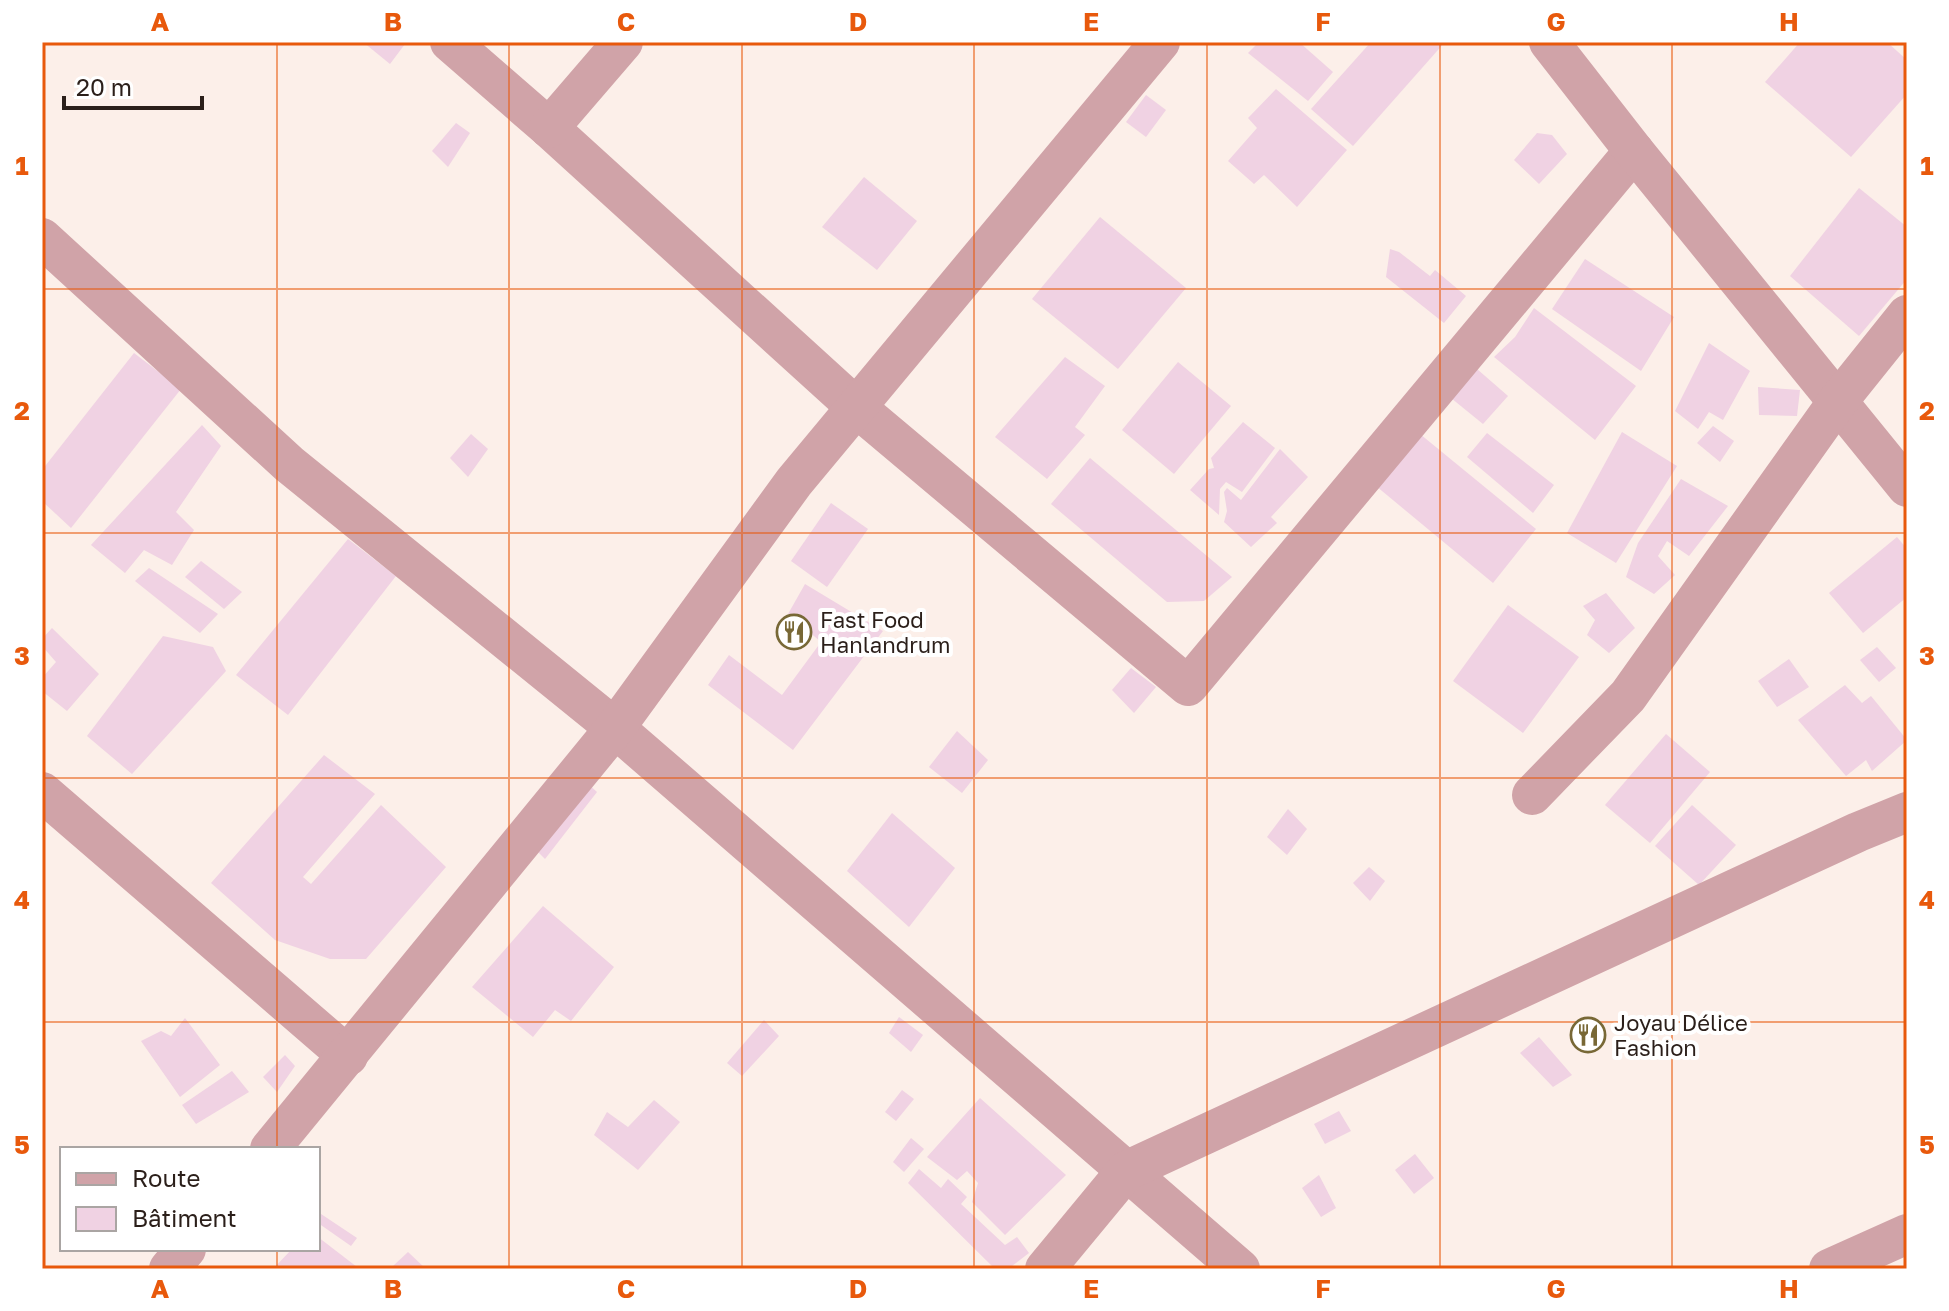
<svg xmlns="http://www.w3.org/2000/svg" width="1949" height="1311" viewBox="0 0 1949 1311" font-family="'Golos Text',sans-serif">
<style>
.building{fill:#f0d2e3}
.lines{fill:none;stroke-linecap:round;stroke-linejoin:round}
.minor{stroke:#d0a3a8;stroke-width:40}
.grid{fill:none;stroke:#e8590c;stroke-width:2;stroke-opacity:0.55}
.labels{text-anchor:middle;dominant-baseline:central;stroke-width:8;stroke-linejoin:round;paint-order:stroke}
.poi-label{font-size:22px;fill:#2b1f1a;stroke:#fff;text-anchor:start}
.neatline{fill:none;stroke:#e8590c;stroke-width:3}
.grid-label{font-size:26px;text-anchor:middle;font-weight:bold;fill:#e8590c}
</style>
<rect width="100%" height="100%" fill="#fcefe9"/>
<!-- building -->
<g class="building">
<path d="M 363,42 L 402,42 L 405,44 L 390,64 Z"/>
<path d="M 1259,42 L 1299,42 L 1333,72 L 1308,101 L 1248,53 Z"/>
<path d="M 1371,42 L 1445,42 L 1353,146 L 1311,109 Z"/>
<path d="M 1800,42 L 1887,42 L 1907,60 L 1907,94 L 1851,157 L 1765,82 Z"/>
<path d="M 1276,89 L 1347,150 L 1297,207 L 1264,175 L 1254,184 L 1228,161 L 1257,128 L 1248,118 Z"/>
<path d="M 1146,95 L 1166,110 L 1146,137 L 1126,122 Z"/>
<path d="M 456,123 L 470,133 L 448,167 L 432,151 Z"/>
<path d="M 1537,133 L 1552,135 L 1567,154 L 1539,184 L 1514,160 Z"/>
<path d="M 864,177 L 917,221 L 877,270 L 822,227 Z"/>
<path d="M 1859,188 L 1907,227 L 1907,279 L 1859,336 L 1790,276 Z"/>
<path d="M 1100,217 L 1186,288 L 1118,369 L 1032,299 Z"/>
<path d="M 1390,249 L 1399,252 L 1430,276 L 1435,270 L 1466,296 L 1444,323 L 1386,277 Z"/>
<path d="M 1585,259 L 1674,317 L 1641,371 L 1552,309 Z"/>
<path d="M 1534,308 L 1636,386 L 1595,440 L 1494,357 L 1515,337 Z"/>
<path d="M 1709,343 L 1750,371 L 1723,420 L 1709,412 L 1698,429 L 1675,411 Z"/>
<path d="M 134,353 L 181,389 L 71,528 L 42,501 L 42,470 Z"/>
<path d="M 1065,357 L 1105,386 L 1075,427 L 1085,435 L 1047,479 L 995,437 Z"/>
<path d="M 1178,362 L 1231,406 L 1174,474 L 1122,430 Z"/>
<path d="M 1477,369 L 1508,396 L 1483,424 L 1451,398 Z"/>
<path d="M 1758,387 L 1800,390 L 1797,416 L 1759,415 Z"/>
<path d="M 1243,422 L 1275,448 L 1242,492 L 1226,482 L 1220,489 L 1219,515 L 1190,490 L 1209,469 L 1214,468 L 1211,458 Z"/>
<path d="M 202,425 L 221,446 L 176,512 L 194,530 L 172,565 L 144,550 L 125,573 L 91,545 Z"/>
<path d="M 1713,426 L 1734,441 L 1720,462 L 1697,443 Z"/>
<path d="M 1622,432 L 1677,466 L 1616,563 L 1567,533 Z"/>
<path d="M 1487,433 L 1554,485 L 1533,513 L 1467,457 Z"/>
<path d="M 471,434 L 488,449 L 468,477 L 450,458 Z"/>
<path d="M 1420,434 L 1536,529 L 1493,583 L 1376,486 Z"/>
<path d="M 1280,449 L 1308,477 L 1271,517 L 1277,523 L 1251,547 L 1224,522 L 1227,511 L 1224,492 L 1227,488 L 1241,500 Z"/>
<path d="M 1090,458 L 1232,577 L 1204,601 L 1167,602 L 1051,504 Z"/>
<path d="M 1681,479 L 1728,506 L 1689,556 L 1667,541 L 1658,556 L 1675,575 L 1654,594 L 1626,577 L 1638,543 Z"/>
<path d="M 831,503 L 868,529 L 827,587 L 791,561 Z"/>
<path d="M 1897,537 L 1907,549 L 1907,597 L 1863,633 L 1829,593 Z"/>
<path d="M 348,539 L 396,576 L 288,715 L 236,675 Z"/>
<path d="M 201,561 L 242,592 L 224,609 L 185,577 Z"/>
<path d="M 149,568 L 218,614 L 200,633 L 135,581 Z"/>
<path d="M 805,584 L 883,631 L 793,750 L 708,685 L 729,655 L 782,695 L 821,642 L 788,614 Z"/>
<path d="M 1606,593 L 1635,628 L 1609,653 L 1587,635 L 1595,620 L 1583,606 Z"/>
<path d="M 1508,605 L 1579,657 L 1523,733 L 1453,681 Z"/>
<path d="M 52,628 L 99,674 L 67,711 L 42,691 L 42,678 L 56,662 L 42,646 L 42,639 Z"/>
<path d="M 163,636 L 213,647 L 226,671 L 132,774 L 87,736 Z"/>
<path d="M 1877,647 L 1896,668 L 1879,682 L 1860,660 Z"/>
<path d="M 1789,659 L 1809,687 L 1777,707 L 1758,681 Z"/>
<path d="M 1131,668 L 1156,687 L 1134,713 L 1112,690 Z"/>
<path d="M 1845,685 L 1862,703 L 1871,696 L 1907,740 L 1872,771 L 1866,760 L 1846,776 L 1798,720 Z"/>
<path d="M 957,731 L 988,760 L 962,793 L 929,767 Z"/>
<path d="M 1666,734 L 1710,772 L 1650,843 L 1605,805 Z"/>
<path d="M 324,755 L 375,794 L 303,877 L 311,884 L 381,805 L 446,867 L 366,959 L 330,959 L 275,940 L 211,883 Z"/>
<path d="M 588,784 L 597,792 L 545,859 L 533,847 Z"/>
<path d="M 1692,805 L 1736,845 L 1699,885 L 1655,846 Z"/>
<path d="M 1288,809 L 1307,829 L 1287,855 L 1267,837 Z"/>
<path d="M 892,813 L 955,868 L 909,927 L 847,871 Z"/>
<path d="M 1369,867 L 1385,881 L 1370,901 L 1353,883 Z"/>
<path d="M 543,906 L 614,967 L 571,1021 L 555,1010 L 533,1037 L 472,987 Z"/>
<path d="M 899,1017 L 923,1035 L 911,1052 L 889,1033 Z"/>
<path d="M 185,1018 L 220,1065 L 180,1097 L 141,1041 L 161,1031 L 171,1036 Z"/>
<path d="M 764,1020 L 779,1036 L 742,1076 L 727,1063 Z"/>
<path d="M 1539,1037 L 1572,1075 L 1553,1087 L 1520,1053 Z"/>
<path d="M 285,1055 L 295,1066 L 277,1092 L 263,1077 Z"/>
<path d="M 232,1071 L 249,1092 L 196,1124 L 182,1105 Z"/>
<path d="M 902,1090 L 914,1099 L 896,1121 L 885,1112 Z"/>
<path d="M 980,1098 L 1066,1175 L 1005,1235 L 972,1202 L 978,1183 L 967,1171 L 957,1180 L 927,1157 Z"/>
<path d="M 654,1100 L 680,1122 L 638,1170 L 594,1135 L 607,1112 L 628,1127 Z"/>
<path d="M 1339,1111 L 1351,1131 L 1325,1144 L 1314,1124 Z"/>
<path d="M 911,1138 L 924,1149 L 904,1172 L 893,1162 Z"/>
<path d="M 1415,1154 L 1434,1178 L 1414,1194 L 1395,1170 Z"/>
<path d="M 919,1169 L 941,1188 L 948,1179 L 967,1197 L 961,1204 L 1005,1245 L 1017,1237 L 1029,1253 L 1008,1269 L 995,1269 L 908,1183 Z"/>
<path d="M 1319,1175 L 1336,1208 L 1321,1217 L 1302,1188 Z"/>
<path d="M 321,1214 L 357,1238 L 351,1246 L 318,1223 Z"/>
<path d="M 318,1237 L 357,1267 L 354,1269 L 273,1269 L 292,1249 L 318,1249 Z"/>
<path d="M 408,1252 L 426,1269 L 392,1267 Z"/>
</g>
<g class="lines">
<!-- minor -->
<g class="minor">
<path d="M 450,42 L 549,128 L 857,408 L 1188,686 L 1634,151"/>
<path d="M 1549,42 L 1634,151 L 1907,487"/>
<path d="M 549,128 L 623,42"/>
<path d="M 42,238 L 289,464 L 615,728 L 1240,1269"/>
<path d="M 42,792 L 348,1056"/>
<path d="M 1532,795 L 1628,696 L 1838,401 L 1907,315"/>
<path d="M 270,1149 L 615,728 L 794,482 L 1160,42"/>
<path d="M 169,1269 L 186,1249"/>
<path d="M 1045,1269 L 1126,1171 L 1858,832 L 1907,812"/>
<path d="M 1829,1269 L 1907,1234"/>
</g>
</g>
<!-- grid -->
<path class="grid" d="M 277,42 L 277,1149M 509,42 L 509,1269M 742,42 L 742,1269M 974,42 L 974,1269M 1207,42 L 1207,1269M 1440,42 L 1440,1269M 1672,42 L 1672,1269M 42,289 L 1907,289M 42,533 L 1907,533M 42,778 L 1907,778M 42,1022 L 1907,1022M 277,1249 L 277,1269"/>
<!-- icons -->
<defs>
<g id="restaurant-ring" transform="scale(1.8)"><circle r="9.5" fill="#fff" stroke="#786836" stroke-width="1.5"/><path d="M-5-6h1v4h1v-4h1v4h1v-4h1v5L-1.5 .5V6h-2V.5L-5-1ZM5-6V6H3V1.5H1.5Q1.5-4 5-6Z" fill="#786836"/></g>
</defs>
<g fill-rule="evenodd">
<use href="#restaurant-ring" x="794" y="632"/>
<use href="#restaurant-ring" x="1588" y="1035"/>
</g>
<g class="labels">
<!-- poi labels -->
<g class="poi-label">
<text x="820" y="619">Fast Food<tspan x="820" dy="25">Hanlandrum</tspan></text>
<text x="1614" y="1022">Joyau Délice<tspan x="1614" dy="25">Fashion</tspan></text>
</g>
</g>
<!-- border -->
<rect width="1949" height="1311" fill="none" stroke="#ffffff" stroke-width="88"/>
<!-- legend -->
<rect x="60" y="1147" width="260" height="104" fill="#ffffff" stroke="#aaa5a3" stroke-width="2"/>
<rect x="76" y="1173" width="40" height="12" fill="#d0a3a8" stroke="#aaa5a3" stroke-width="2"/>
<text x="132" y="1187" font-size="24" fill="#2b1f1a">Route</text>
<rect x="76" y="1207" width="40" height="24" fill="#f0d2e3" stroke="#aaa5a3" stroke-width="2"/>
<text x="132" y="1227" font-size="24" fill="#2b1f1a">Bâtiment</text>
<!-- scale -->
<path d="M64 96v12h138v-12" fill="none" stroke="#2b1f1a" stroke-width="4"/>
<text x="76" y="96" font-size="24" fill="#2b1f1a" stroke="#ffffff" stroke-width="6" paint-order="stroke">20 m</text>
<rect x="44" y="44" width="1861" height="1223" class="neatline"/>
<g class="grid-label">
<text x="160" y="31">A</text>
<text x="393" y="31">B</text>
<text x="626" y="31">C</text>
<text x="858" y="31">D</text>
<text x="1091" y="31">E</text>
<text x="1323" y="31">F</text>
<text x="1556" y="31">G</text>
<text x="1789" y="31">H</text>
<text x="22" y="175">1</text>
<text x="1927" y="175">1</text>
<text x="22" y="420">2</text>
<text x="1927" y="420">2</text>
<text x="22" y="665">3</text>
<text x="1927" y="665">3</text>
<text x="22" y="909">4</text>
<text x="1927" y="909">4</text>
<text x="22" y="1154">5</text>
<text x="1927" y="1154">5</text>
<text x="160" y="1298">A</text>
<text x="393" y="1298">B</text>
<text x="626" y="1298">C</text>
<text x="858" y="1298">D</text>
<text x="1091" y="1298">E</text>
<text x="1323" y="1298">F</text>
<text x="1556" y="1298">G</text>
<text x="1789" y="1298">H</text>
</g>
</svg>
